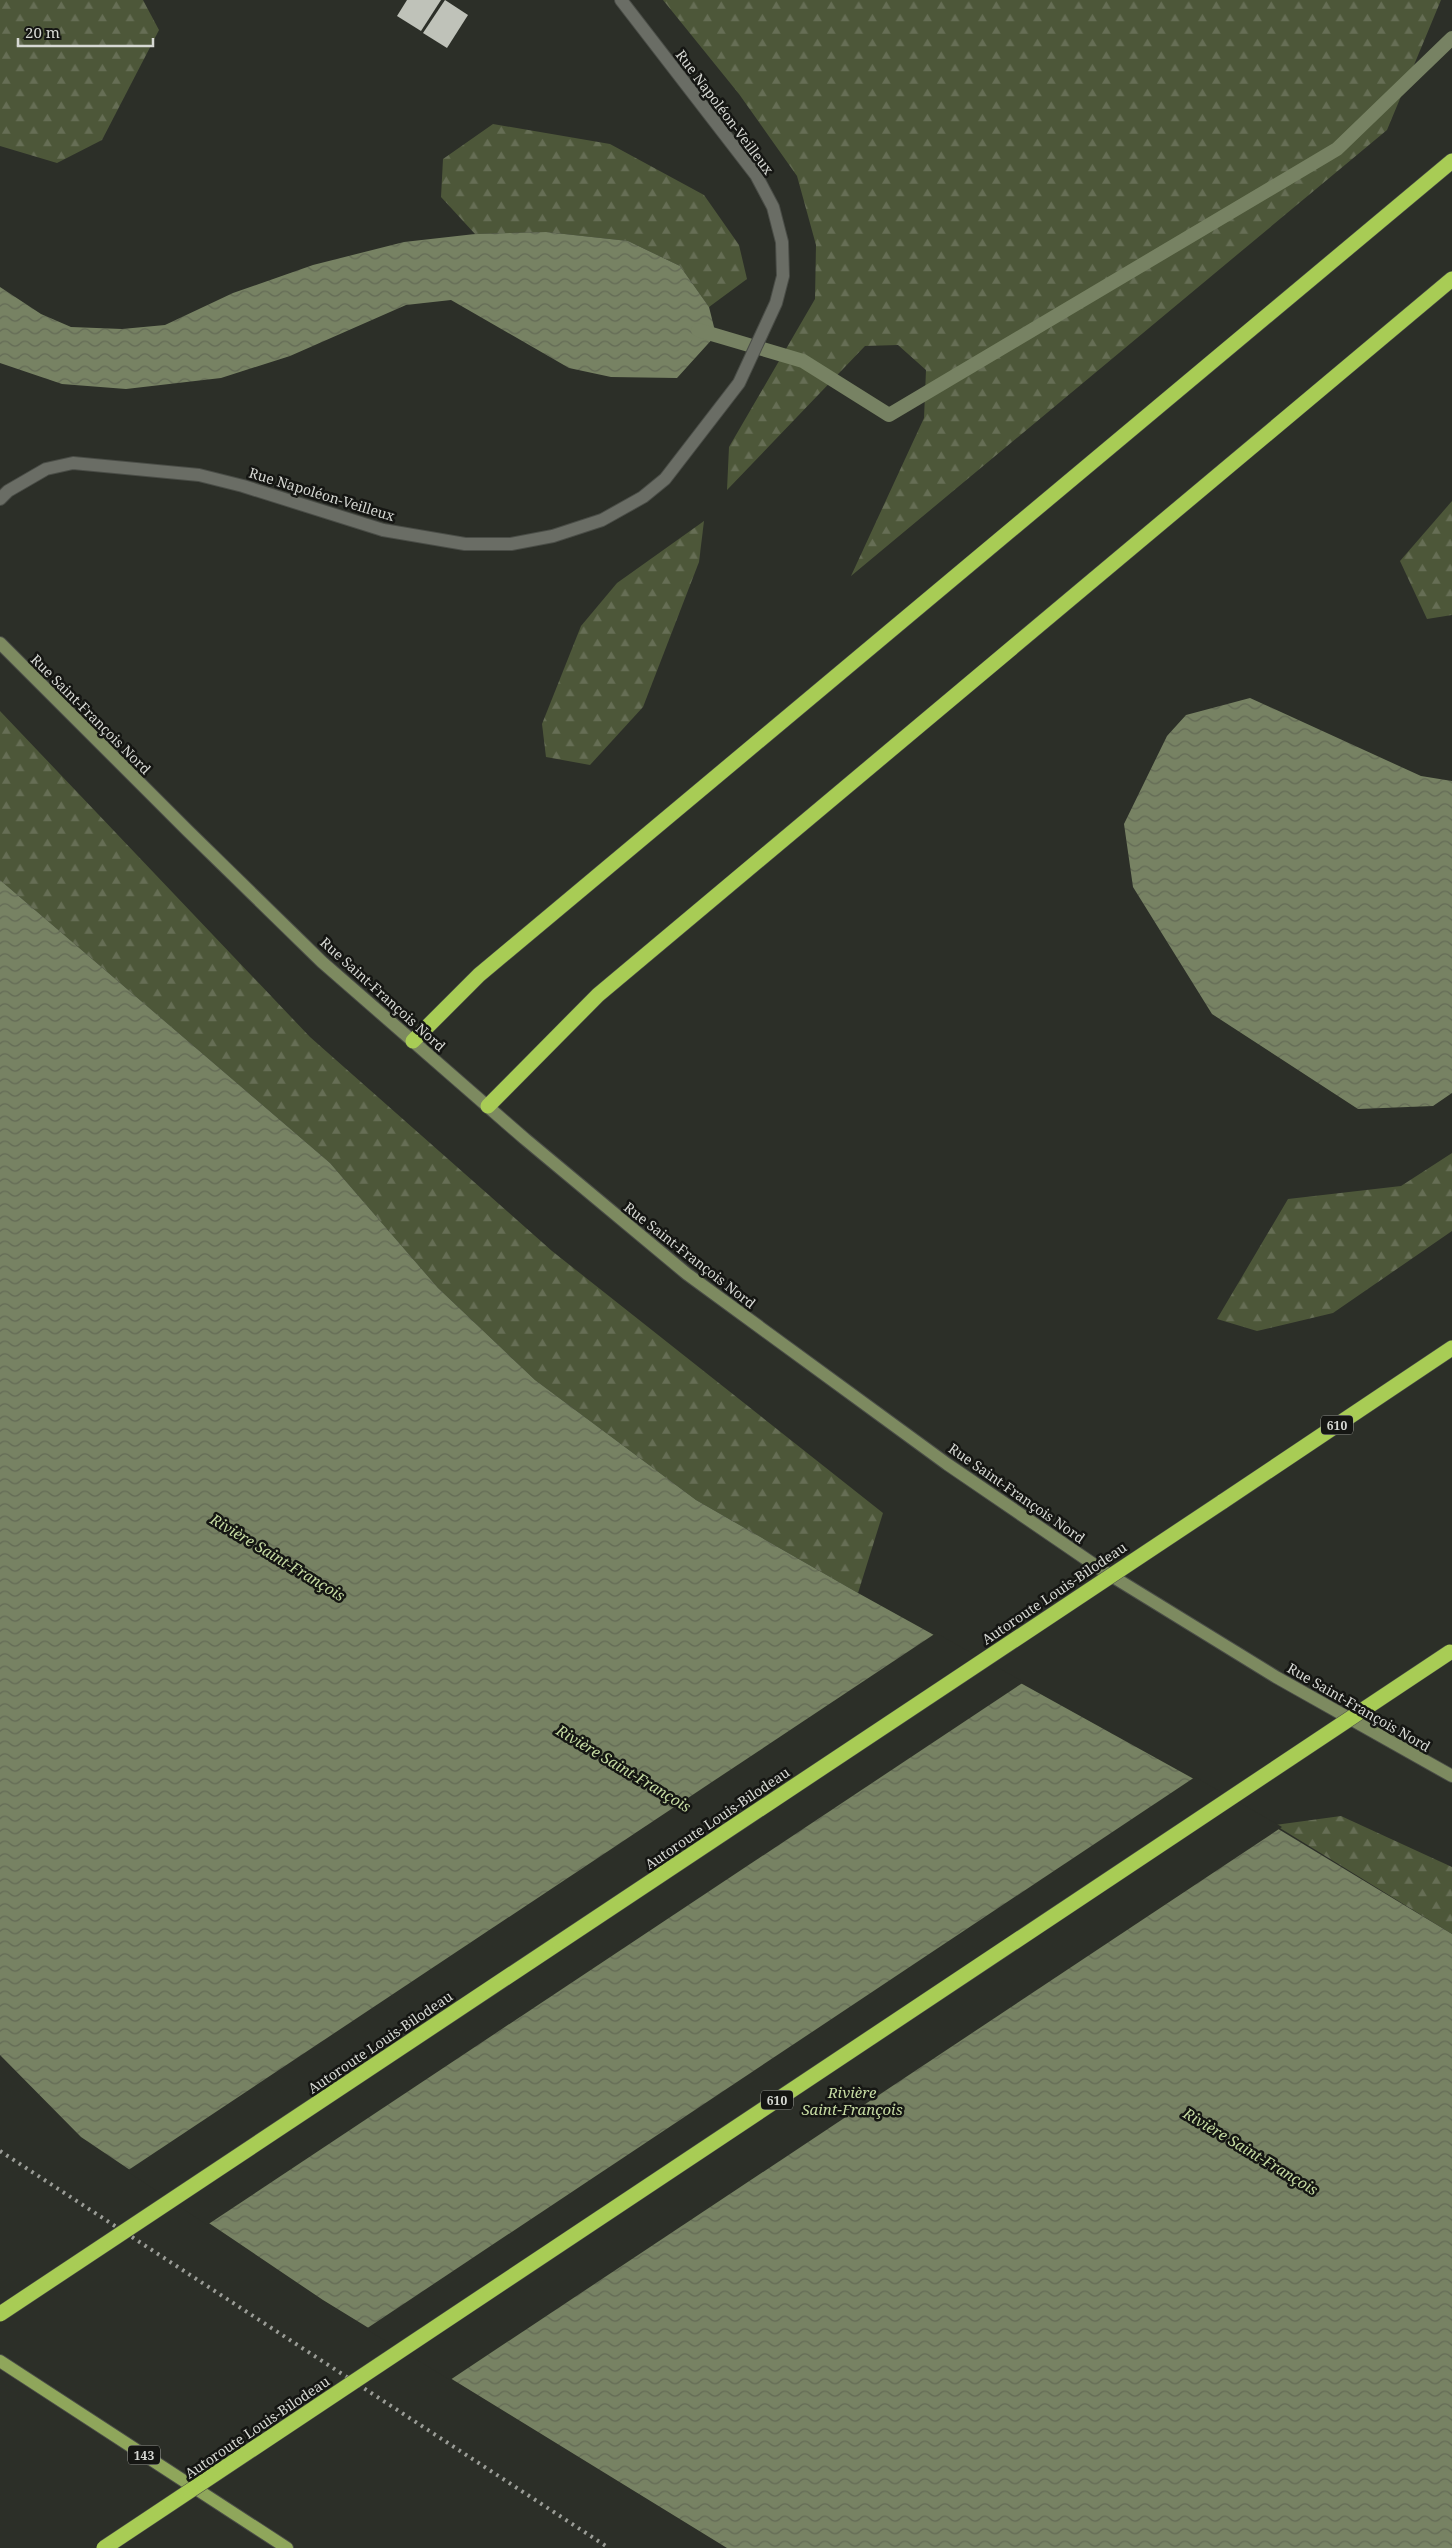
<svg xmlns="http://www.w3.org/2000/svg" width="1452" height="2548" viewBox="0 0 1452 2548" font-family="'Noto Serif',serif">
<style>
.forest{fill:url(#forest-firs)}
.water{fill:url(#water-waves)}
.pier{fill:#2c2f28}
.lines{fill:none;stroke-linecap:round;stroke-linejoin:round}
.stream{stroke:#778263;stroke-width:14}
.building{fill:#bfc2b9}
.street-casing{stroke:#4a4d47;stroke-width:14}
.secondary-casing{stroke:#4a4d47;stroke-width:14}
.primary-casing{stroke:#4a4d47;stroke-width:14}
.highway-casing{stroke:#4a4d47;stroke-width:16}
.street{stroke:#6a6d65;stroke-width:12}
.secondary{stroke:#7d8a60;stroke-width:12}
.primary{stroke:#8fa65b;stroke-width:12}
.highway{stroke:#a8cc55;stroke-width:15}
.rail{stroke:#9b9d97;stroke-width:4;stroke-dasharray:2.5 5;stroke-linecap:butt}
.highway-bridge-casing{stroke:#4a4d47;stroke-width:16;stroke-linecap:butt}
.highway-bridge{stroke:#a8cc55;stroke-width:15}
.labels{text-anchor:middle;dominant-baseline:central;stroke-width:5;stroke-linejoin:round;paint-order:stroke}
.shield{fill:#151613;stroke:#9c9e99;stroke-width:1}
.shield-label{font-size:12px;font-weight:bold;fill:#d6d8d3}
.street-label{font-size:14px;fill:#d6d8d3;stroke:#151613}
.water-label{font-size:15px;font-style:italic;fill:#c6dba2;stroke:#151613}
</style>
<defs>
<pattern id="forest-firs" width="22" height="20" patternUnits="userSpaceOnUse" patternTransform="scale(1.25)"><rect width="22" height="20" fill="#4d5739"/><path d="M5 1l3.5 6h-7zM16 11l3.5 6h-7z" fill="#666e55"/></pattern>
<pattern id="water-waves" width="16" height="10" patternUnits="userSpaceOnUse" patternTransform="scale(1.25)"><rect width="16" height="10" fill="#778263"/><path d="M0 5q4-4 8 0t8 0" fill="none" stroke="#646b56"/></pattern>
</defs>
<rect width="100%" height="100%" fill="#2c2f28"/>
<!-- forest -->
<g class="forest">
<path d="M 0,0 L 143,0 L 159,30 L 102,140 L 57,163 L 0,146 Z"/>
<path d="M 663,0 L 1441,0 L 1387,130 L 851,576 L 924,418 L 926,370 L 898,345 L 865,346 L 727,490 L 729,447 L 815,299 L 816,245 L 797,176 L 739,94 Z"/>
<path d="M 493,124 L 610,144 L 704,195 L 739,245 L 747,279 L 709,307 L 680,266 L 628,241 L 546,232 L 475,234 L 441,197 L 443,159 Z"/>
<path d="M 1452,501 L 1452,615 L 1427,619 L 1400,561 Z"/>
<path d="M 704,521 L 699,562 L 643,707 L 590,765 L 546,757 L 542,724 L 581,626 L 617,583 Z"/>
<path d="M 0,711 L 310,1037 L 552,1251 L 883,1513 L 858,1593 L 696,1500 L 535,1380 L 438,1288 L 330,1163 L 0,880 Z"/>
<path d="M 1452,1153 L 1452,1231 L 1333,1313 L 1257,1331 L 1217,1319 L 1288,1199 L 1401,1186 Z"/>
<path d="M 1341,1816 L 1452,1867 L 1452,1934 L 1275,1825 Z"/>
</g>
<!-- water -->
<g class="water">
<path d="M 546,232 L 628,241 L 680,266 L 709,307 L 716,335 L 677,378 L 611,377 L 569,368 L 451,300 L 406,305 L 290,356 L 221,378 L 126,389 L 62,384 L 0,363 L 0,287 L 41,314 L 71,327 L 122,329 L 165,325 L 233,293 L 313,265 L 404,242 L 475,234 Z"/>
<path d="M 1250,698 L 1421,776 L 1452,781 L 1452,1093 L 1433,1106 L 1358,1109 L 1212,1014 L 1133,887 L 1124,824 L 1167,736 L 1186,715 Z"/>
<path d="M 0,880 L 330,1163 L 438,1288 L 535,1380 L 696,1500 L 858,1593 L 1212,1789 L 1452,1934 L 1452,2548 L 727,2548 L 323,2300 L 81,2137 L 0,2055 Z"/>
</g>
<!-- pier -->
<g class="pier">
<path d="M 936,1633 L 1024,1682 L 207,2225 L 127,2171 Z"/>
<path d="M 1195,1777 L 1282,1827 L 450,2380 L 366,2329 Z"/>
</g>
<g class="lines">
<!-- stream -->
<path class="stream" d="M 698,330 L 803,361 L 889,415 L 1337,149 L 1452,38"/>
</g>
<!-- building -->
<g class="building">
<path d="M 407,0 L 441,0 L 421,31 L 397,16 Z"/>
<path d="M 445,0 L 468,15 L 447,48 L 423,33 Z"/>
</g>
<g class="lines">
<!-- street casing -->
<g class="street-casing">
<path id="street" d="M 0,499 L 8,491 L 46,469 L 73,463 L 199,475 L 243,486 L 383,530 L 465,544 L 511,544 L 553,536 L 602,520 L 643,497 L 665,479 L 739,383 L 776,303 L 783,276 L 782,242 L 773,207 L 756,175 L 621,0"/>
</g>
<!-- secondary casing -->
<g class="secondary-casing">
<path id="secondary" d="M 0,643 L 188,831 L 322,962 L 525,1139 L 687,1274 L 947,1464 L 1102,1570 L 1276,1677 L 1452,1776"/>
</g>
<!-- primary casing -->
<g class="primary-casing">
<path id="primary" d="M 0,2361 L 287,2548"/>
</g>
<!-- highway casing -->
<g class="highway-casing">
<g id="highway">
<path d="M 413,1041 L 479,975 L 1452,161"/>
<path d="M 488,1106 L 598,995 L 1452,279"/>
<path d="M 1222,1502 L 1452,1348"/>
</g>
</g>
<!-- street -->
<use href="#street" class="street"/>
<!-- secondary -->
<use href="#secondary" class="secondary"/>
<!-- primary -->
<use href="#primary" class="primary"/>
<!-- highway -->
<use href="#highway" class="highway"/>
<!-- rail -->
<path class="rail" d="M 0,2151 L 609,2548"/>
<!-- highway-bridge casing -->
<g class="highway-bridge-casing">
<g id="highway-bridge">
<path d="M 0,2314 L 1222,1502"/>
<path d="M 104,2548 L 1450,1652"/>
</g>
</g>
<!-- highway-bridge -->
<use href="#highway-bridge" class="highway-bridge"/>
</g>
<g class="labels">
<!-- shield labels -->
<g class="shield">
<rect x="1321" y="1415.5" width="32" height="19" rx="4"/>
<rect x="761" y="2090.5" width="32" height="19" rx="4"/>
<rect x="128" y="2445.5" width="32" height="19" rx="4"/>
</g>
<g class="shield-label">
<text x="1337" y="1425">610</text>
<text x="777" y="2100">610</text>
<text x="144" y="2455">143</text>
</g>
<!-- street labels -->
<g class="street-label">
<text transform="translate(725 112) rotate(53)">Rue Napoléon-Veilleux</text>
<text transform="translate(322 494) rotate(17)">Rue Napoléon-Veilleux</text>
<text transform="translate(91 714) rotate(45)">Rue Saint-François Nord</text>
<text transform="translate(383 994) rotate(42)">Rue Saint-François Nord</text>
<text transform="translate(690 1255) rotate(38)">Rue Saint-François Nord</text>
<text transform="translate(1017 1493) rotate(35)">Rue Saint-François Nord</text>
<text transform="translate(1054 1593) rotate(-34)">Autoroute Louis-Bilodeau</text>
<text transform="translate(1359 1707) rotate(30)">Rue Saint-François Nord</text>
<text transform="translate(717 1818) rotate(-34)">Autoroute Louis-Bilodeau</text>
<text transform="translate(380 2042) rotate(-34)">Autoroute Louis-Bilodeau</text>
<text transform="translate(257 2427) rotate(-34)">Autoroute Louis-Bilodeau</text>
</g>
<!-- water labels -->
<g class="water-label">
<text transform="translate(278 1557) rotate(31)">Rivière Saint-François</text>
<text transform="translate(624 1768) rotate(31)">Rivière Saint-François</text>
<text x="852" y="2092">Rivière<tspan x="852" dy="17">Saint-François</tspan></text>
<text transform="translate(1251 2151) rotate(31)">Rivière Saint-François</text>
</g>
</g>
<!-- scale -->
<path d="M18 38v8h135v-8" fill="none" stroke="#d6d8d3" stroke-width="2.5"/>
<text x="25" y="38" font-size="15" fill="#d6d8d3" stroke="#151613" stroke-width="4" paint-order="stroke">20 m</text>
</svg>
